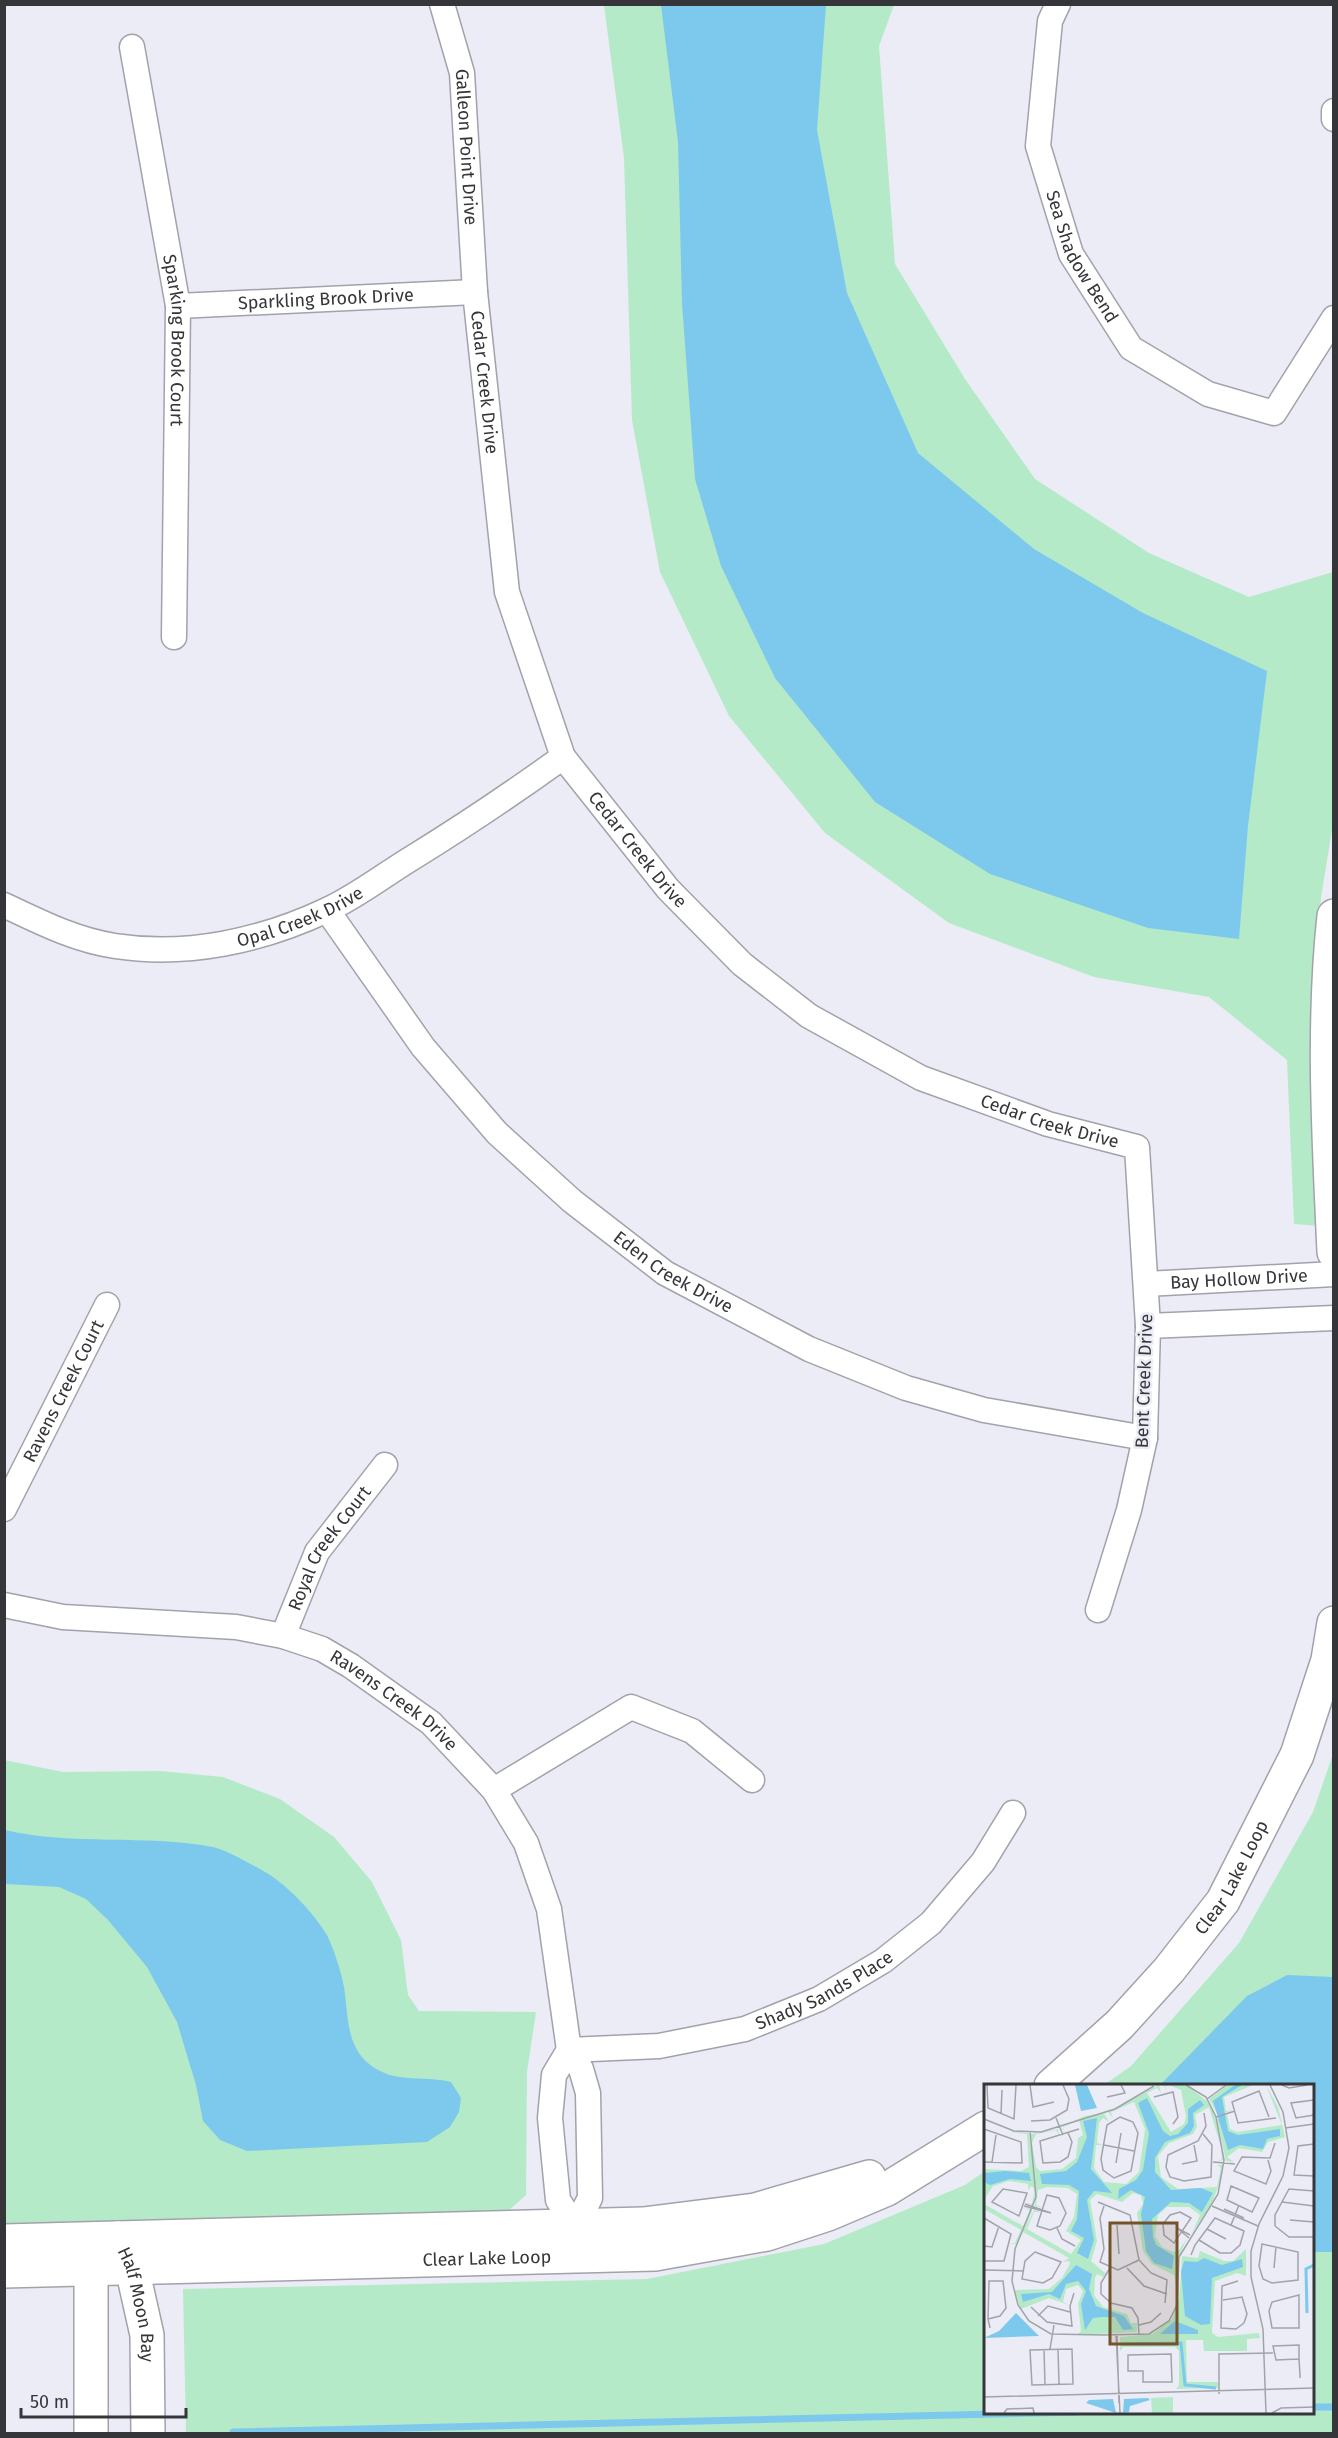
<svg xmlns="http://www.w3.org/2000/svg" width="1338" height="2438" viewBox="0 0 1338 2438" font-family="'Fira Sans',sans-serif">
<style>
.green{fill:#b5eac8}
.water{fill:#7dc9ed}
.lines{fill:none;stroke-linecap:round;stroke-linejoin:round}
.stream{stroke:#7dc9ed;stroke-width:7}
.street-casing{stroke:#a2a2ab;stroke-width:27}
.secondary-casing{stroke:#a2a2ab;stroke-width:36}
.street{stroke:#fff;stroke-width:24}
.secondary{stroke:#fff;stroke-width:33}
.labels{text-anchor:middle;dominant-baseline:central;stroke-width:5;stroke-linejoin:round;paint-order:stroke}
.street-label{font-size:18px;fill:#353639;stroke:#ebecf6}
.inset-river{fill:none;stroke:#7dc9ed;stroke-width:3}
.inset-road{fill:none;stroke:#a2a3aa;stroke-width:1.5}
.view{fill:#74522a;fill-opacity:0.15;stroke:#74522a;stroke-width:3}
.inset-edge{fill:none;stroke:#353639;stroke-width:3}
</style>
<rect width="100%" height="100%" fill="#ebecf6"/>
<!-- green -->
<g class="green">
<path d="M 604,5 L 894,5 L 879,46 L 895,264 L 965,379 L 1035,479 L 1149,553 L 1249,597 L 1333,572 L 1333,824 L 1321,897 L 1311,1036 L 1320,1226 L 1294,1224 L 1287,1060 L 1209,997 L 1094,977 L 949,923 L 825,833 L 729,716 L 660,572 L 632,420 L 624,158 Z"/>
<path d="M 1333,1754 L 1333,2433 L 186,2433 L 183,2289 L 647,2279 L 824,2244 L 965,2185 L 985,2171 L 986,2412 L 1312,2412 L 1312,2086 L 1104,2085 L 1131,2066 L 1239,1943 L 1313,1812 Z"/>
<path d="M 4,1760 L 63,1772 L 160,1771 L 223,1777 L 280,1799 L 334,1837 L 372,1882 L 401,1940 L 408,1995 L 419,2011 L 536,2012 L 527,2072 L 526,2195 L 507,2212 L 5,2229 Z"/>
</g>
<!-- water -->
<g class="water">
<path d="M 661,5 L 826,5 L 817,130 L 847,293 L 918,453 L 1034,549 L 1143,613 L 1267,671 L 1248,826 L 1239,939 L 1148,928 L 990,874 L 875,802 L 775,678 L 721,566 L 695,479 L 682,304 L 678,142 Z"/>
<path d="M 5,1830 C 73,1846 145,1834 213,1847 C 227,1850 254,1866 267,1873 C 289,1887 313,1912 327,1935 C 333,1947 342,1974 344,1987 C 349,2019 345,2053 380,2071 C 401,2082 428,2076 451,2082 L 461,2098 L 459,2112 L 450,2127 L 427,2142 L 247,2151 L 220,2140 L 203,2121 L 196,2085 L 177,2022 L 147,1967 L 108,1920 L 86,1899 L 59,1887 L 5,1884 Z"/>
<path d="M 1287,1975 L 1333,1977 L 1333,2252 L 1313,2252 L 1312,2086 L 1160,2085 L 1247,1996 Z"/>
</g>
<g class="lines">
<!-- stream -->
<g class="stream">
<path d="M 1312,2407 L 1334,2407"/>
<path d="M 233,2432 L 1077,2412"/>
</g>
<!-- street casing -->
<g class="street-casing">
<g id="street">
<path id="s1" d="M 442,4 L 462,73 L 475,292 L 507,592 L 563,757 L 668,889 L 742,964 L 809,1016 L 921,1078 L 1048,1124 L 1137,1147 L 1148,1326 L 1145,1438 L 1129,1510 L 1098,1610"/>
<path id="s2" d="M 1058,4 L 1050,21 L 1038,146 L 1071,254 L 1131,348 L 1208,394 L 1274,413 L 1334,318"/>
<path id="s3" d="M 132,47 L 178,306 L 174,637"/>
<path d="M 1334,111 L 1334,119"/>
<path id="s4" d="M 178,306 L 475,292"/>
<path id="s5" d="M 4,905 C 40,922 75,940 115,946 C 187,957 261,941 327,910 C 356,897 384,875 412,858 C 464,826 513,793 563,757"/>
<path id="s6" d="M 327,910 L 423,1047 L 497,1133 L 572,1201 L 665,1273 L 809,1349 L 906,1388 L 984,1410 L 1145,1438"/>
<path id="s7" d="M 1146,1284 L 1334,1274"/>
<path d="M 1148,1326 L 1334,1318"/>
<path id="s8" d="M 4,1509 L 107,1305"/>
<path id="s9" d="M 4,1605 L 63,1617 L 236,1627 L 283,1636 L 322,1649 L 351,1666 L 431,1723 L 494,1790 L 526,1843 L 549,1909 L 569,2050 L 581,2069 L 588,2093 L 590,2198 L 575,2227"/>
<path id="s10" d="M 283,1636 L 317,1552 L 385,1465"/>
<path d="M 494,1790 L 631,1707 L 692,1731 L 752,1780"/>
<path id="s11" d="M 569,2050 L 659,2046 L 745,2029 L 819,1999 L 883,1961 L 931,1923 L 983,1862 L 1013,1813"/>
<path d="M 569,2050 L 554,2075 L 550,2118 L 558,2200 L 575,2227 L 576,2238"/>
</g>
</g>
<!-- secondary casing -->
<g class="secondary-casing">
<g id="secondary">
<path d="M 1334,916 C 1322,1028 1329,1140 1334,1252"/>
<path id="s12" d="M 1051,2086 L 1119,2025 L 1169,1970 L 1223,1901 L 1297,1755 L 1328,1660 L 1334,1623"/>
<path d="M 4,2241 L 643,2224 L 755,2210 L 869,2177"/>
<path id="s13" d="M 4,2271 L 655,2254 L 767,2234 L 828,2214 L 887,2189 L 986,2128"/>
<path id="s14" d="M 91,2434 L 91,2269 L 118,2238 L 132,2268 L 147,2335 L 148,2434"/>
</g>
</g>
<!-- street -->
<use href="#street" class="street"/>
<!-- secondary -->
<use href="#secondary" class="secondary"/>
</g>
<g class="labels">
<!-- street labels -->
<g class="street-label">
<text stroke="none"><textPath href="#s1" startOffset="146">Galleon Point Drive</textPath></text>
<text stroke="none"><textPath href="#s2" startOffset="264">Sea Shadow Bend</textPath></text>
<text stroke="none"><textPath href="#s4" startOffset="148">Sparkling Brook Drive</textPath></text>
<text stroke="none"><textPath href="#s3" startOffset="297">Sparking Brook Court</textPath></text>
<text stroke="none"><textPath href="#s1" startOffset="382">Cedar Creek Drive</textPath></text>
<text stroke="none"><textPath href="#s1" startOffset="886">Cedar Creek Drive</textPath></text>
<text stroke="none"><textPath href="#s5" startOffset="309">Opal Creek Drive</textPath></text>
<text stroke="none"><textPath href="#s1" startOffset="1390">Cedar Creek Drive</textPath></text>
<text stroke="none"><textPath href="#s6" startOffset="506">Eden Creek Drive</textPath></text>
<text stroke="none"><textPath href="#s7" startOffset="93">Bay Hollow Drive</textPath></text>
<text transform="translate(1144 1381) rotate(-88)">Bent Creek Drive</text>
<text stroke="none"><textPath href="#s8" startOffset="132">Ravens Creek Court</textPath></text>
<text stroke="none"><textPath href="#s10" startOffset="100">Royal Creek Court</textPath></text>
<text stroke="none"><textPath href="#s9" startOffset="411">Ravens Creek Drive</textPath></text>
<text stroke="none"><textPath href="#s12" startOffset="278">Clear Lake Loop</textPath></text>
<text stroke="none"><textPath href="#s11" startOffset="266">Shady Sands Place</textPath></text>
<text stroke="none"><textPath href="#s13" startOffset="483">Clear Lake Loop</textPath></text>
<text stroke="none"><textPath href="#s14" startOffset="276">Half Moon Bay</textPath></text>
</g>
</g>
<!-- overview -->
<g transform="translate(984 2084)">
<rect width="330" height="330" fill="#ebecf6"/>
<path d="M 175,1 L 177,9 L 173,4 L 163,9 L 187,48 L 200,40 L 202,33 L 197,6 L 185,1 L 181,2 L 182,8 L 180,1 L 199,1 L 205,3 L 223,17 L 230,29 L 238,62 L 239,76 L 233,78 L 238,75 L 237,63 L 225,23 L 211,31 L 213,43 L 209,50 L 185,59 L 174,72 L 177,93 L 194,105 L 233,103 L 237,84 L 233,81 L 239,81 L 237,95 L 228,119 L 208,149 L 216,131 L 205,123 L 183,123 L 174,131 L 171,152 L 178,163 L 189,168 L 195,166 L 203,154 L 193,177 L 192,200 L 190,191 L 168,180 L 159,167 L 153,129 L 159,120 L 157,111 L 149,109 L 138,118 L 113,110 L 106,116 L 113,157 L 107,177 L 121,189 L 125,185 L 119,193 L 113,190 L 111,194 L 110,211 L 119,223 L 143,230 L 147,239 L 153,239 L 153,248 L 93,251 L 97,247 L 94,220 L 99,207 L 94,201 L 82,205 L 79,218 L 85,221 L 65,214 L 37,225 L 30,206 L 65,205 L 78,194 L 86,180 L 85,177 L 79,178 L 85,174 L 39,148 L 32,160 L 25,159 L 31,159 L 37,146 L 0,125 L 0,120 L 39,142 L 47,127 L 41,124 L 47,125 L 48,127 L 40,147 L 50,126 L 57,128 L 50,128 L 43,145 L 87,170 L 97,156 L 82,147 L 90,133 L 93,110 L 84,104 L 63,103 L 54,106 L 52,121 L 59,124 L 51,122 L 47,50 L 74,45 L 75,52 L 72,46 L 52,50 L 48,59 L 52,83 L 56,87 L 78,85 L 92,74 L 94,54 L 99,51 L 95,36 L 79,43 L 81,49 L 78,42 L 101,32 L 120,29 L 125,38 L 119,34 L 115,39 L 113,59 L 119,61 L 112,61 L 110,84 L 120,98 L 142,100 L 155,88 L 161,45 L 150,18 L 127,28 L 129,34 L 124,28 ZM 243,1 L 269,1 L 240,13 L 242,27 L 249,26 L 234,31 L 225,15 ZM 282,1 L 294,23 L 301,53 L 284,58 L 278,68 L 255,64 L 243,73 L 250,78 L 242,77 L 233,35 L 243,30 L 246,45 L 253,48 L 298,41 ZM 28,47 L 45,49 L 52,97 L 51,112 L 49,121 L 48,121 L 42,119 L 48,120 L 51,105 L 47,102 L 44,106 L 44,100 L 25,97 L 9,102 L 0,116 L 0,85 L 37,87 L 45,83 L 43,50 L 28,48 L 26,54 ZM 262,165 L 262,192 L 253,189 L 231,197 L 228,249 L 234,253 L 275,249 L 276,254 L 263,255 L 263,267 L 220,267 L 219,256 L 202,256 L 203,298 L 234,298 L 234,304 L 192,305 L 195,301 L 195,267 L 191,263 L 139,263 L 136,267 L 136,253 L 168,250 L 188,235 L 195,216 L 198,172 L 214,174 L 216,167 L 240,177 L 249,177 ZM 189,313 L 189,329 L 168,329 L 167,314 Z" fill="#b5eac8"/>
<path d="M 91,1 L 103,1 L 113,24 L 97,27 ZM 251,1 L 258,1 L 238,13 L 244,47 L 254,51 L 296,45 L 296,52 L 283,55 L 279,65 L 256,61 L 244,66 L 229,17 ZM 163,14 L 179,47 L 186,52 L 194,50 L 204,39 L 204,25 L 216,16 L 220,21 L 209,29 L 210,42 L 206,49 L 181,58 L 171,74 L 171,88 L 187,106 L 217,104 L 229,109 L 218,128 L 205,119 L 187,118 L 168,135 L 169,153 L 172,161 L 190,172 L 188,185 L 170,179 L 162,167 L 157,130 L 161,113 L 147,106 L 134,115 L 135,105 L 152,96 L 159,86 L 165,49 L 154,19 ZM 113,34 L 107,85 L 128,109 L 110,107 L 103,116 L 110,156 L 104,175 L 93,169 L 100,154 L 87,147 L 93,135 L 95,107 L 85,101 L 58,100 L 56,90 L 82,87 L 93,78 L 103,53 L 99,37 ZM 21,87 L 45,89 L 47,97 L 26,95 L 6,101 L 0,98 L 0,89 ZM 220,174 L 238,181 L 258,175 L 259,183 L 228,194 L 226,240 L 217,241 L 201,232 L 197,188 L 200,177 L 213,178 ZM 92,181 L 108,190 L 105,205 L 112,222 L 140,232 L 149,245 L 139,246 L 131,233 L 118,233 L 109,234 L 101,246 L 97,220 L 102,207 L 94,197 L 82,200 L 76,215 L 65,210 L 39,218 L 37,210 L 68,208 ZM 32,229 L 55,252 L 0,254 L 15,247 ZM 191,237 L 214,246 L 214,250 L 176,250 ZM 129,315 L 132,329 L 102,319 L 105,316 ZM 140,315 L 164,314 L 166,316 L 146,322 L 145,328 L 139,329 Z" fill="#7dc9ed"/>
<path class="inset-river" d="M 323,229 L 322,185 L 330,181M 138,260 L 197,259 L 201,301 L 232,304"/>
<path class="inset-road" d="M 3,1 L 4,24 L 30,35 L 32,1M 46,1 L 49,23 L 70,18M 298,1 L 305,4 L 323,1M 123,13 L 141,9 L 137,1M 170,13 L 189,8 L 194,33 L 189,40M 223,15 L 242,1M 330,16 L 307,19 L 312,34 L 330,31M 17,30 L 18,6M 136,33 L 149,38 L 154,49 L 147,87 L 130,94 L 119,86 L 117,75 L 123,41 ZM 232,33 L 251,27M 285,33 L 275,7 L 248,18 L 254,39 L 292,34M 72,34 L 79,51M 0,35 L 30,47 L 57,48 L 131,25 L 170,2M 47,37 L 66,36 L 83,26 L 85,15 L 79,1M 301,44 L 330,40M 0,45 L 37,58 L 38,79 L 0,78M 46,47 L 52,113 L 31,165 L 28,197 L 34,221 L 45,237 L 67,250 L 120,251M 84,49 L 88,58 L 84,73 L 76,78 L 59,79 L 56,57 L 95,45M 219,50 L 228,61 L 227,93 L 200,97 L 186,93 L 182,83 L 184,71 L 214,57 L 222,42 L 220,29M 330,60 L 314,62 L 310,91 L 330,92M 120,61 L 150,67M 284,76 L 287,87 L 282,100 L 250,87 L 258,73 L 286,74 L 291,59M 8,78 L 12,51M 229,78 L 251,80M 132,79 L 137,49M 198,80 L 213,77 L 210,61M 247,102 L 275,114 L 268,128 L 243,116 ZM 19,105 L 43,109 L 35,132 L 8,118 ZM 63,111 L 75,114 L 82,129 L 76,142 L 66,146 L 53,142 ZM 114,118 L 146,131 L 155,176 L 167,189 L 183,196 L 181,219M 298,118 L 330,122M 40,122 L 67,129 L 41,120M 120,122 L 116,134 L 120,165 L 116,178 L 134,186 L 155,176M 228,122 L 274,142M 240,125 L 260,134M 196,128 L 207,134 L 190,159 L 180,151 L 179,140 L 186,131 ZM 0,134 L 27,150 L 20,177 L 0,177M 306,136 L 330,138M 133,141 L 135,170M 247,141 L 255,121M 291,142 L 291,131 L 305,105 L 330,107M 291,142 L 305,153 L 330,153M 73,144 L 78,155 L 91,162M 223,145 L 242,155M 205,154 L 193,144 L 206,151M 278,160 L 314,168 L 314,196 L 288,199 L 279,195 L 275,182 ZM 0,162 L 8,163 L 15,142M 51,168 L 77,178 L 68,194 L 59,199 L 38,195 L 41,177 ZM 207,171 L 211,161 L 231,134 L 260,147 L 256,161 L 247,169 L 236,169 L 215,156M 126,184 L 117,199 L 117,210 L 127,219 L 148,224 L 154,234 L 155,250M 143,184 L 160,202 L 183,210M 290,184 L 292,163M 0,186 L 39,187M 254,197 L 238,202 L 237,244 L 252,245 L 260,239M 315,211 L 315,244 L 288,244 L 285,227 L 288,218 ZM 239,216 L 258,213 L 263,230 L 260,239M 47,223 L 63,238 L 88,242 L 86,222 L 90,209M 54,232 L 64,222 L 86,228M 4,235 L 16,232 L 22,224 L 19,197 L 5,197 L 4,235 L 6,244M 155,241 L 167,238 L 177,229M 132,250 L 136,329M 118,251 L 165,250 L 185,237 L 193,221 L 195,173 L 234,110 L 240,76 L 232,33 L 222,13 L 202,1M 133,252 L 135,319M 60,265 L 61,301M 66,265 L 70,241M 74,265 L 75,300M 88,265 L 89,300 L 48,301 L 46,266 ZM 187,270 L 188,298 L 159,298 L 159,287 L 144,287 L 144,271 ZM 315,275 L 292,276 L 289,262 L 315,261 L 315,275 L 316,291 L 316,294M 235,310 L 235,270 L 289,269M 0,313 L 330,304M 20,329 L 23,325 L 49,324 L 50,329M 282,329 L 279,245 L 267,193 L 267,167 L 275,140 L 299,92 L 305,64 L 299,28 L 286,1M 288,329 L 297,324 L 330,323"/>
<path class="view" d="M 126,139 L 193,139 L 193,260 L 126,260 Z"/>
<rect width="330" height="330" class="inset-edge"/>
</g>
<!-- border -->
<rect width="1338" height="2438" fill="none" stroke="#353639" stroke-width="12"/>
<!-- scale -->
<path d="M21 2408v9h165v-9" fill="none" stroke="#353639" stroke-width="3"/>
<text x="30" y="2408" font-size="18" fill="#353639" stroke="#ebecf6" stroke-width="4.5" paint-order="stroke">50 m</text>
</svg>
